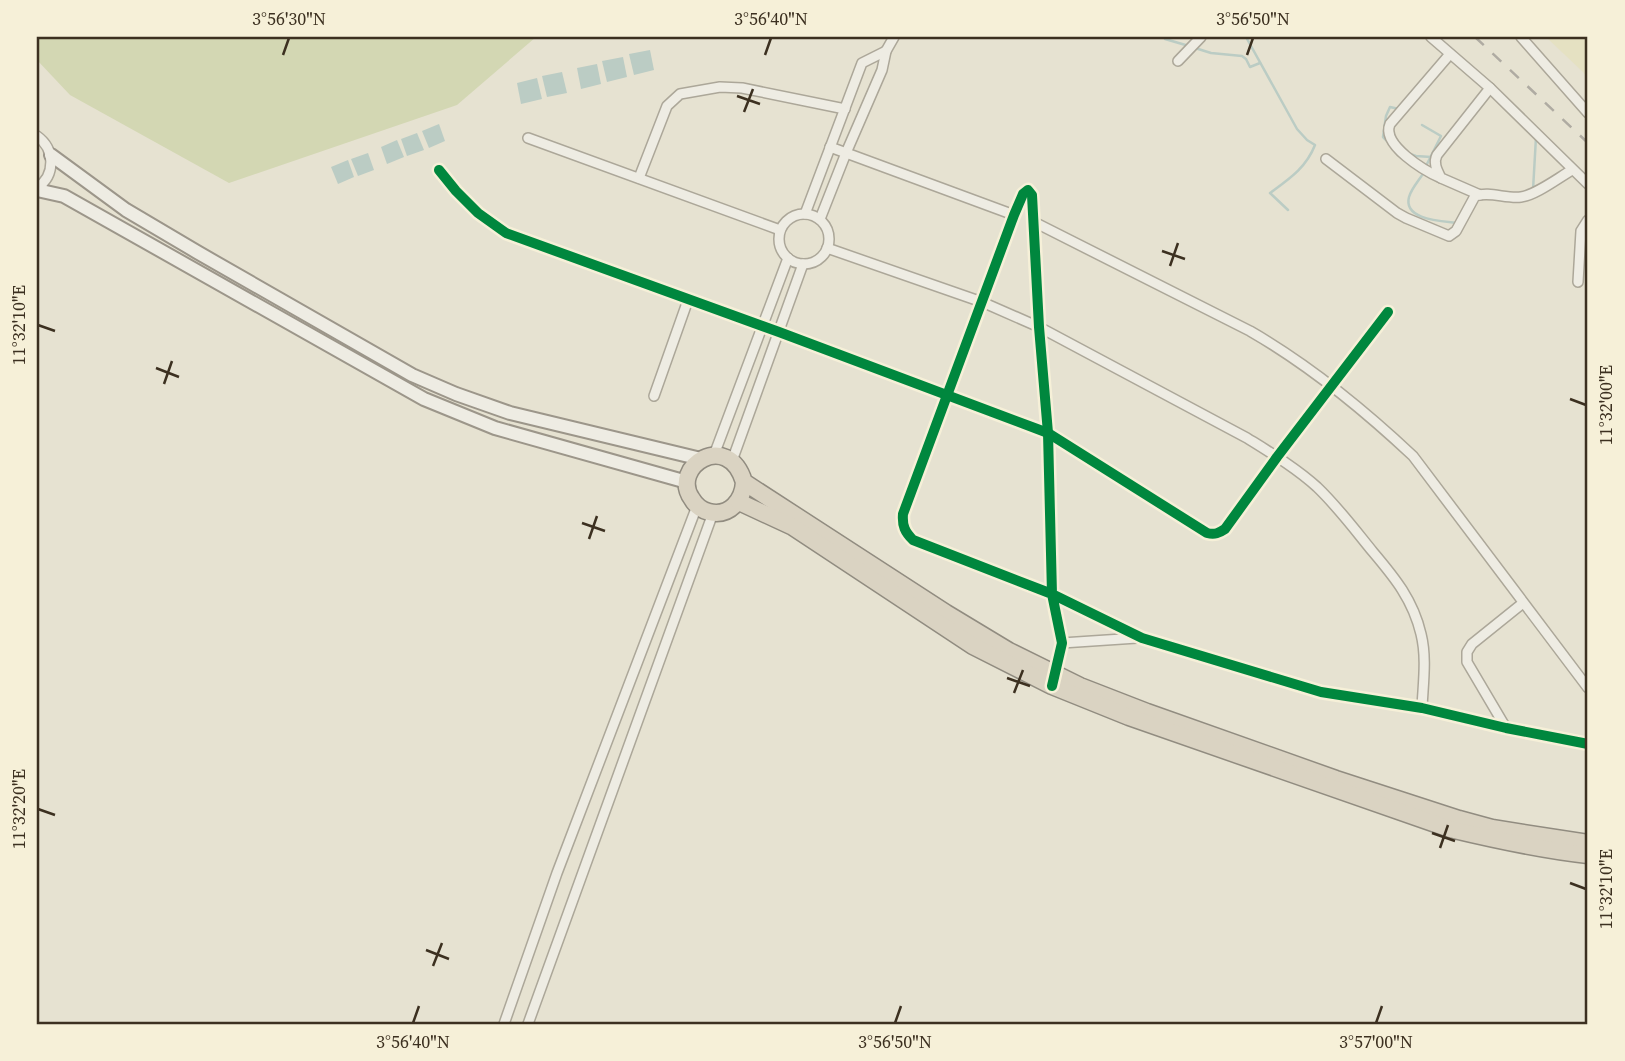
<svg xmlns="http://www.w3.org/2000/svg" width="1625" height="1061" viewBox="0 0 1625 1061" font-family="'Source Serif 4',serif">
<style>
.farmland{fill:#e5e1c2}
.green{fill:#d3d7b3}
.water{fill:#bbccc4}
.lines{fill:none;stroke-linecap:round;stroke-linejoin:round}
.stream{stroke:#bbccc4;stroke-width:2.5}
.street-casing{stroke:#aca799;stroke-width:12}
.secondary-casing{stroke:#9c968a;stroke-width:16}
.highway-casing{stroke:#918c80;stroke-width:19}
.street{stroke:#eeece3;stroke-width:9}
.secondary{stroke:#eeece3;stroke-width:12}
.highway{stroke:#dad3c2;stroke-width:16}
.rail{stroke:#afaba2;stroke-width:2.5;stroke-dasharray:12 12;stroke-linecap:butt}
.cycleway-casing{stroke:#f6f0d8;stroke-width:15}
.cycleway{stroke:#00873e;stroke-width:10}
.ticks{fill:none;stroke:#3c3020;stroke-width:2.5}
.neatline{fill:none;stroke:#3c3020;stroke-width:2.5}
.ticks-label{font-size:18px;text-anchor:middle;fill:#3c3020}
</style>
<rect width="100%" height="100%" fill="#e6e2d1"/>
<!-- farmland -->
<path class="farmland" d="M 1546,37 L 1588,37 L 1588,80 L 1583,72 Z"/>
<!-- green -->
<path class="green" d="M 37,37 L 536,37 L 457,105 L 229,183 L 70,95 L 37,60 Z"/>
<!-- water -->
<g class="water">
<path d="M 650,50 L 654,70 L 634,75 L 629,54 Z"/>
<path d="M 623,57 L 627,77 L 607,82 L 602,61 Z"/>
<path d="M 597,64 L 601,84 L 581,89 L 577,68 Z"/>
<path d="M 562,72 L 567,93 L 547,97 L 542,76 Z"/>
<path d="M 537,78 L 542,99 L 521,104 L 517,83 Z"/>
<path d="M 439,124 L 445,141 L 429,148 L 422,131 Z"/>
<path d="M 417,133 L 424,150 L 407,156 L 401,139 Z"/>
<path d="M 397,140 L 404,157 L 387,164 L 381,147 Z"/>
<path d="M 368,153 L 374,170 L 358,176 L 351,159 Z"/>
<path d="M 348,160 L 354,177 L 338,184 L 331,167 Z"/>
</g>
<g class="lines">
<!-- stream -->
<g class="stream">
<path d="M 1246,37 L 1297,129 L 1307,140 L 1315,145 C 1306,168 1289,179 1270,193 L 1288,210"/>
<path d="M 1165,39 L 1189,46"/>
<path d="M 1195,48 L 1211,53 L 1242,56 L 1246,59 L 1250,67 L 1260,63"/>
<path d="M 1422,125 L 1441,136 L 1426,166"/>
<path d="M 1389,143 L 1383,137 L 1386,116 L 1390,107 L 1399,109"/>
<path d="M 1407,153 L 1416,156 L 1431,157"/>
<path d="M 1424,172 C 1419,181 1412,187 1409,197 C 1403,220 1442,221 1457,223"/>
<path d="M 1533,190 L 1536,137"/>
</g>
<!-- street casing -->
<g class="street-casing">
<g id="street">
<path d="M 1431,37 L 1490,88 L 1588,184"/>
<path d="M 1521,37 L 1588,113"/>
<path d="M 1178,61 L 1201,37"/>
<path d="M 37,136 C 55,149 56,175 37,188"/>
<path d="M 528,138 L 780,230"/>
<path d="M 830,147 L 1014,215"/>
<path d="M 1326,159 L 1397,213 L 1406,218 L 1449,236 L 1456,231 L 1475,196 C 1490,191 1506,199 1521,197 C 1536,195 1558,178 1572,170"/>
<path d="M 439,170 L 456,191 L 478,213 L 506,233 L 779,332 L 1048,433 L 1207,533 C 1215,535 1219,533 1225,529 L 1277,457 L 1388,312"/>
<path d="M 639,178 L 667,106 L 680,94 L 720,87 L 742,88 L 845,109"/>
<path d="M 1441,178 C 1425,171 1381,145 1390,124 L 1450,54"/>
<path d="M 1480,195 L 1441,178 C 1437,170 1433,163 1437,155 L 1490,88"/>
<path d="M 805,214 L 862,63 L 886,51"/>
<circle cx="804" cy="239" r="25"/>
<path d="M 820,219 L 846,153 L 882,70 L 886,51 L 894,37"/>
<path d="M 1034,222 L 1250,331 C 1309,365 1363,409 1413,456 L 1588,688"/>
<path d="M 827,248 L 982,302 L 1039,327 L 1247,438 C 1271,453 1296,468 1317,487 C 1338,507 1355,530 1373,552 C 1395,578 1413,600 1421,634 C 1427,658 1423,684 1422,708"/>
<path d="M 1578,282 L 1581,231 L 1588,220"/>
<path d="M 654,396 L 688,300"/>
<path d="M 714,455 L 788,258"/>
<path d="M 732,461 L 803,264"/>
<path d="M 1062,643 L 1137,638"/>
<path d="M 1054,678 L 1062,643 L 1052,594 L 1048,433 L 1039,327 L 1032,195 L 1028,190 L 1023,194 L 1014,215 L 903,514 C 902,526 905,532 913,540 L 1052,594 L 1142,638 L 1321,692 L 1422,708 L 1506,728 L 1588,744"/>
<path d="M 1506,728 L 1467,662 L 1467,652 L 1472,644 L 1523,603"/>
<path d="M 504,1024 L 557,873 L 697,506"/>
<path d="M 528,1024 L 713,513"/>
</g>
</g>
<!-- secondary casing -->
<g class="secondary-casing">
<g id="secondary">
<path d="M 51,155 L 126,210 L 197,252 L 412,375 L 456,394 L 510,413 L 701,459"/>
<path d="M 37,190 L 64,196 L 424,399 L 495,428 L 687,482"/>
</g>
</g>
<!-- highway casing -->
<g class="highway-casing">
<g id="highway">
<path d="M 744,482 C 743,500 730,517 709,512 C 701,510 696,506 692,499 C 669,467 728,429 744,482 L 946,613 L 1009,651 L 1080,686 L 1147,712 L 1336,779 L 1459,819 L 1492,828 L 1588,843"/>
<path d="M 739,502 L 793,527 L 973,646 L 1052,686 L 1129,717 L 1450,829 C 1496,840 1541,850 1588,855"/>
</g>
</g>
<!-- street -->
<use href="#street" class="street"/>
<!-- secondary -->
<use href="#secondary" class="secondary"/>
<!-- highway -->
<use href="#highway" class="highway"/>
<!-- rail -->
<path class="rail" d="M 1475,37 L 1588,143"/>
<!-- cycleway casing -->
<g class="cycleway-casing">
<g id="cycleway">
<path d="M 439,170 L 456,191 L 478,213 L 506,233 L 779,332 L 1048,433 L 1207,533 C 1215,535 1219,533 1225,529 L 1277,457 L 1388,312"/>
<path d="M 1052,686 L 1062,643 L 1052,594 L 1048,433 L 1039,327 L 1032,195 L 1028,190 L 1023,194 L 1014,215 L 903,514 C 902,526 905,532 913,540 L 1052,594 L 1142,638 L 1321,692 L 1422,708 L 1506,728 L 1588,744"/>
</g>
</g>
<!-- cycleway -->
<use href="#cycleway" class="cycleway"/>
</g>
<!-- ticks -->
<path class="ticks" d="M 283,55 L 289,38M 765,55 L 771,38M 1247,55 L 1253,38M 737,96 L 760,104M 744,112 L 753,89M 1162,251 L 1185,259M 1170,266 L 1178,243M 38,325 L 55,331M 156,368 L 179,377M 164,384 L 172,361M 1570,399 L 1586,405M 582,523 L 605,531M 589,539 L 597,516M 1007,678 L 1030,686M 1014,693 L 1023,670M 38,809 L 55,815M 1432,833 L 1455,841M 1440,848 L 1448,825M 1570,883 L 1586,889M 426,950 L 449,959M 433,966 L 442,943M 413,1023 L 419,1006M 895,1023 L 901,1006M 1376,1023 L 1382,1006"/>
<!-- border -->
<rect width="1625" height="1061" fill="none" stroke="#f6f0d8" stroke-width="77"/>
<rect x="38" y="38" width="1548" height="985" class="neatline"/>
<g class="ticks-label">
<text x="289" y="25">3°56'30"N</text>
<text x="771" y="25">3°56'40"N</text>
<text x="1253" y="25">3°56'50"N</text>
<text transform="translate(19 325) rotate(-90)" y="6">11°32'10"E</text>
<text transform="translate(1606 405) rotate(-90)" y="6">11°32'00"E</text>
<text transform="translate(19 809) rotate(-90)" y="6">11°32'20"E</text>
<text transform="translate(1606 889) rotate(-90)" y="6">11°32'10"E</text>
<text x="413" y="1048">3°56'40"N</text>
<text x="895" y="1048">3°56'50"N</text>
<text x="1376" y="1048">3°57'00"N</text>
</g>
</svg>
